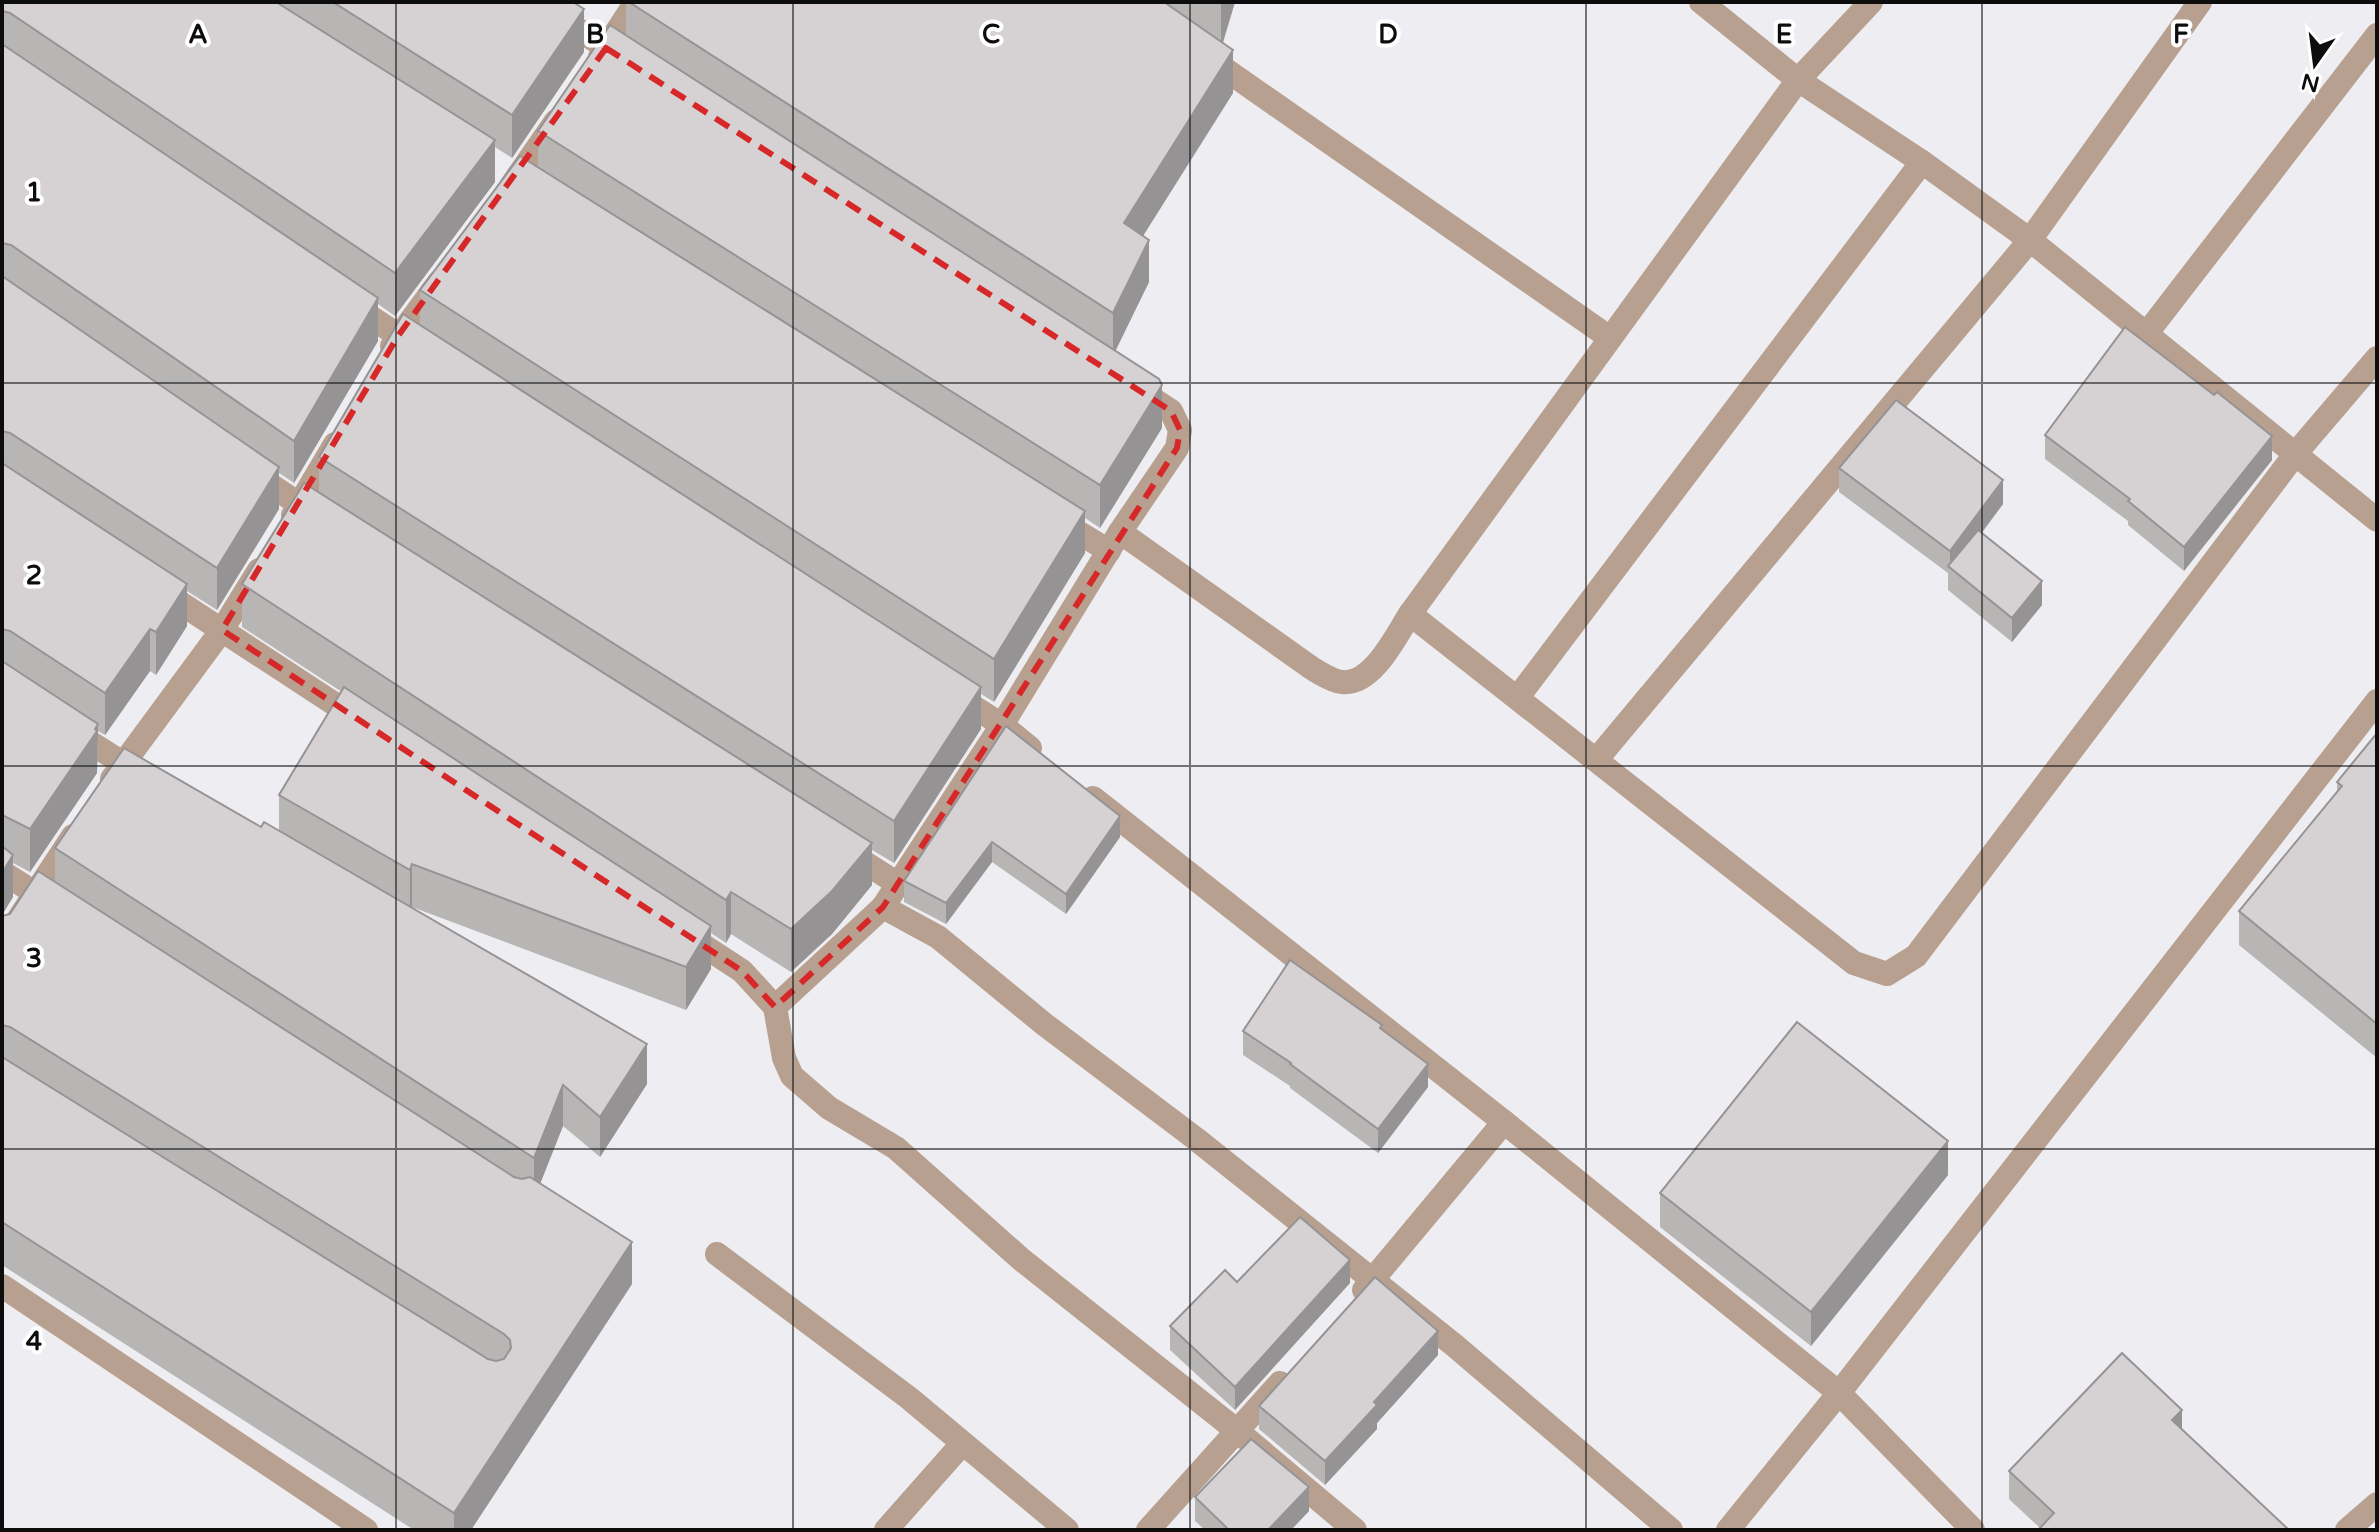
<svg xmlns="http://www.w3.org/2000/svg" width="2379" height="1532" viewBox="0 0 2379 1532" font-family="'Varela Round',sans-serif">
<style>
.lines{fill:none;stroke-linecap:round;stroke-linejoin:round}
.street{stroke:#b8a091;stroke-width:24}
.wall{fill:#b8b5b5}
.shaded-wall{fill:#969394}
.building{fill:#d6d2d3;stroke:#969394;stroke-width:2}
.marked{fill:none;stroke:#d62828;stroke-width:6;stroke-dasharray:16 10;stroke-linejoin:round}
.grid{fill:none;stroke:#0d0d0e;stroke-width:2;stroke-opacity:0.55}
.grid-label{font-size:26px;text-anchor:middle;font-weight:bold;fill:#0d0d0e;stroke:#fff;stroke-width:8;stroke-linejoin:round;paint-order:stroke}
</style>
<rect width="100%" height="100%" fill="#eeeef2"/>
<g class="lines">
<!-- street -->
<g class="street">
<path d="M 535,2 L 624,59"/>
<path d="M 1701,2 L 1798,80 L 1922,162 L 2030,240 L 2377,520"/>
<path d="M 1206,56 L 1610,338"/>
<path d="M 600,57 L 636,2"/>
<path d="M 511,186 L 556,121"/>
<path d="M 351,304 L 420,350"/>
<path d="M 2147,333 L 2377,35"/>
<path d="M 392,346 L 439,282"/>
<path d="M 254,474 L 320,518"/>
<path d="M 293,515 L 335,444"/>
<path d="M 1058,520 L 1109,551"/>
<path d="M 1120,532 L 1313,669 C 1322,674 1332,681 1342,682 C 1372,686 1396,636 1410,614 L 1798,80 L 1871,2"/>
<path d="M 162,591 L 362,722"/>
<path d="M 1410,614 L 1854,963 L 1887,974 L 1916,956 L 2296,453 L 2377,358"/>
<path d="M 955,695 L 1002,725 L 1030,748"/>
<path d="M 1518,697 L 1922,162"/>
<path d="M 72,731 L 135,771"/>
<path d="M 1597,759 L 2030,240 L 2200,2"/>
<path d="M 112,779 L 222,630 L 259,570"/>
<path d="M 1093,798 L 1504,1122 L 1839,1393 L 1973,1530"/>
<path d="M 845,850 L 898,884 L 883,907 L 938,937 L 1044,1024 L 1196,1139 L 1454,1345 L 1671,1530"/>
<path d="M 2,872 L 46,900"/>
<path d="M 898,884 L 1002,725 L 1120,532 L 1177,448 L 1180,430 L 1171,411 L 1136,388"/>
<path d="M 684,933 L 742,971 L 775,1007 L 784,1058 L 792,1076 L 829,1108 L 896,1148 L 1022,1260 L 1236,1430 L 1355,1530"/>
<path d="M 2,944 L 73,836"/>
<path d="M 775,1007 L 883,907"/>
<path d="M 717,1254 L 909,1398 L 1067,1530"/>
<path d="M 2,1286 L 366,1530"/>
<path d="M 1364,1290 L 1504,1122"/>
<path d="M 886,1530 L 962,1444"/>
<path d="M 1148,1530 L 1280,1383"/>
<path d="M 1728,1530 L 1839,1393 L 2377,701"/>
<path d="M 2347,1530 L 2377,1504"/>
</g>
</g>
<!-- wall -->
<g class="wall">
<path d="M 2,2 L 573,2 L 584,52 L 512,158 L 495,147 L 495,182 L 395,316 L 378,304 L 378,341 L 294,483 L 279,473 L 279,509 L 217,610 L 187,591 L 187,626 L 156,675 L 150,671 L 105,735 L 98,731 L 97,773 L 30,872 L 13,863 L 13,897 L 2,915 Z"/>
<path d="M 626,2 L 1235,2 L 1223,43 L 1233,93 L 1143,236 L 1149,282 L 1115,350 L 1162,428 L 1100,528 L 1085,518 L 1085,553 L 994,702 L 981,694 L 981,729 L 894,863 L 872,850 L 872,885 L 832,934 L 791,972 L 731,934 L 726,943 L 711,933 L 711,969 L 686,1010 L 412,907 L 412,908 L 647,1084 L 600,1157 L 563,1126 L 540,1184 L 632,1284 L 471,1530 L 414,1530 L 2,1265 L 2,916 L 10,914 L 55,881 L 55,848 L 261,827 L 279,831 L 279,795 L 342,692 L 242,627 L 242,584 L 319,493 L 319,457 L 420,325 L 420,290 L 538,166 L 538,131 L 626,36 Z"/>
<path d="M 2045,435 L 2272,460 L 2184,571 L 2128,525 L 2128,521 L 2045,459 Z"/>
<path d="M 1839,468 L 2003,504 L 1982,533 L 2042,605 L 2012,642 L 1948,590 L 1948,573 L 1839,492 Z"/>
<path d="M 1006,726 L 1120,837 L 1066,914 L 992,862 L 946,924 L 904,902 L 904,881 Z"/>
<path d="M 2377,733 L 2377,1058 L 2239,945 L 2239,911 L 2337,792 L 2337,782 Z"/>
<path d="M 1382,1029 L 1428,1087 L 1378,1153 L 1290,1088 L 1290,1086 L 1243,1055 L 1243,1031 Z"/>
<path d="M 1948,1175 L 1811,1346 L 1660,1227 L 1660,1193 Z"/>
<path d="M 1237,1282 L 1350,1283 L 1235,1410 L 1170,1350 L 1170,1326 Z"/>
<path d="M 1438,1355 L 1377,1423 L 1377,1429 L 1325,1485 L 1259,1429 L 1259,1406 Z"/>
<path d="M 2182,1410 L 2040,1528 L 2009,1499 L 2009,1471 Z"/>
<path d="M 1195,1497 L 1309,1511 L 1291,1530 L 1205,1530 L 1195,1521 Z"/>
</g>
<!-- shaded-wall -->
<g class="shaded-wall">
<path d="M 1222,2 L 1235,2 L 1221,48 L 1221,5 Z"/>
<path d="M 584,9 L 584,52 L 512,158 L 512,115 Z"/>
<path d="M 1233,50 L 1233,93 L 1124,266 L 1124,223 Z"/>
<path d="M 495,140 L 495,182 L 395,316 L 395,273 Z"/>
<path d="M 1149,240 L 1149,282 L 1113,356 L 1113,313 Z"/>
<path d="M 378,298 L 378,341 L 294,483 L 294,441 Z"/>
<path d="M 1162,385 L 1162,428 L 1100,528 L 1100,485 Z"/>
<path d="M 2272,436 L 2272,460 L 2184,571 L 2184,547 Z"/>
<path d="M 279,467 L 279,509 L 217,610 L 217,568 Z"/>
<path d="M 2003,480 L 2003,504 L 1953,570 L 1950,567 L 1950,551 Z"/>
<path d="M 1085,511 L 1085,553 L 994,702 L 994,659 Z"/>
<path d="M 2042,581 L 2042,605 L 2012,642 L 2012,618 Z"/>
<path d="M 187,584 L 187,626 L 156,675 L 156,632 Z"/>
<path d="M 150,629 L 150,671 L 105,735 L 105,693 Z"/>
<path d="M 981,687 L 981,729 L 894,863 L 894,821 Z"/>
<path d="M 98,724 L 97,773 L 30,872 L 30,829 Z"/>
<rect x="2" y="815" width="2" height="42"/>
<path d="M 1120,816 L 1120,837 L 1066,914 L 1066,894 Z"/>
<path d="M 992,842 L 992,862 L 946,924 L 946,903 Z"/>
<path d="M 872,843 L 872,885 L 832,934 L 791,972 L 791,929 Z"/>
<path d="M 13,855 L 13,897 L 2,915 L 2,873 Z"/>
<path d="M 412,864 L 412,907 L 410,912 L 410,870 Z"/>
<path d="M 731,892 L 731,934 L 726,943 L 726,900 Z"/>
<path d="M 711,926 L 711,969 L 686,1010 L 686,967 Z"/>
<path d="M 647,1044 L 647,1084 L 600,1157 L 600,1117 Z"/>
<path d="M 1428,1064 L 1428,1087 L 1378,1153 L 1378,1129 Z"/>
<path d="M 563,1085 L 563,1126 L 534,1199 L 534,1158 Z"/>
<path d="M 1948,1141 L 1948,1175 L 1811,1346 L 1811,1312 Z"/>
<path d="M 632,1242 L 632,1284 L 471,1530 L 454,1530 L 454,1513 Z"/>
<path d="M 1350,1260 L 1350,1283 L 1235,1410 L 1235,1387 Z"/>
<path d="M 1438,1331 L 1438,1355 L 1377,1423 L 1377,1429 L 1325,1485 L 1325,1461 L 1374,1402 Z"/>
<path d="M 2182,1410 L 2182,1438 L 2172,1420 Z"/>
<path d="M 1309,1487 L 1309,1511 L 1291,1530 L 1268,1530 Z"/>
</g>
<!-- building -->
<g class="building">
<path d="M 2,2 L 276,2 L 495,140 L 395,273 L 10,13 L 2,11 Z"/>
<path d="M 333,2 L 573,2 L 584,9 L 512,115 Z"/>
<path d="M 629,2 L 1164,2 L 1233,50 L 1124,223 L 1149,240 L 1113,313 Z"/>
<path d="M 610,25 L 1159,379 L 1162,385 L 1100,485 L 538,131 Z"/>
<path d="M 2,44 L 378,298 L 294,441 L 11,245 L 2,243 Z"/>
<path d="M 520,156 L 1085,511 L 994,659 L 420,290 Z"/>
<path d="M 2,276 L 279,467 L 217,568 L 10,433 L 2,431 Z"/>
<path d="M 403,314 L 981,687 L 894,821 L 319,457 Z"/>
<path d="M 2125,327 L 2214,395 L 2217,392 L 2272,436 L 2184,547 L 2128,501 L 2130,499 L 2045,435 Z"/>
<path d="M 1896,400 L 2003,480 L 1950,551 L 1839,468 Z"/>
<path d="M 2,463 L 187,584 L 156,632 L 150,629 L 105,693 L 10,631 L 2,629 Z"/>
<path d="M 304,483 L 872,843 L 832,891 L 791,929 L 731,892 L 726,900 L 242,584 Z"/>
<path d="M 1978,530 L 2042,581 L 2012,618 L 1948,566 Z"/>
<path d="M 2,661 L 98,724 L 95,729 L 97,731 L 30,829 L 2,815 Z"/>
<path d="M 344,687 L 711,926 L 686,967 L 412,864 L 410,870 L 279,795 Z"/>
<path d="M 1006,726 L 1120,816 L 1066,894 L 992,842 L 946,903 L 904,881 Z"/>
<path d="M 2377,733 L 2377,1024 L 2239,911 L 2342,786 L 2337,782 Z"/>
<path d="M 124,748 L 261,827 L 264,822 L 647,1044 L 600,1117 L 563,1085 L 534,1158 L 55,848 Z"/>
<path d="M 2,846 L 13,855 L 2,873 Z"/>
<path d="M 38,871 L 514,1177 L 522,1179 L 530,1177 L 632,1242 L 454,1513 L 2,1222 L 2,1057 L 488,1359 L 496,1361 L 504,1359 L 511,1348 L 510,1340 L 504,1334 L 10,1027 L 2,1025 L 2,916 L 10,914 Z"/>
<path d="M 1290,960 L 1382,1025 L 1380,1028 L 1428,1064 L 1378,1129 L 1290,1064 L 1291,1063 L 1243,1031 Z"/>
<path d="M 1797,1022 L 1948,1141 L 1811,1312 L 1660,1193 Z"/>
<path d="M 1300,1217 L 1350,1260 L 1235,1387 L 1170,1326 L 1225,1270 L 1237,1282 Z"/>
<path d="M 1375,1277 L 1438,1331 L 1374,1402 L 1377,1405 L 1325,1461 L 1259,1406 Z"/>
<path d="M 2122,1353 L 2182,1410 L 2172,1420 L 2289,1530 L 2038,1530 L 2054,1513 L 2009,1471 Z"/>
<path d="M 1251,1439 L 1309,1487 L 1268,1530 L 1229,1530 L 1195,1497 Z"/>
</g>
<!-- marked area -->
<path class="marked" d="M 606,48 L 1171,411 L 1180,430 L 1177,448 L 883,907 L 775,1007 L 742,971 L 222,630 L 398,336 Z"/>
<!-- grid -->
<path class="grid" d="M 396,2 L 396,1530M 793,2 L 793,1530M 1190,2 L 1190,1530M 1586,2 L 1586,1530M 1982,2 L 1982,1530M 2,383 L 2377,383M 2,766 L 2377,766M 2,1149 L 2377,1149"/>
<g class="grid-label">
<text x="198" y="43">A</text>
<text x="595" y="43">B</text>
<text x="991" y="43">C</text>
<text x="1388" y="43">D</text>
<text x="1784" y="43">E</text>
<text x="2181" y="43">F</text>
<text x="34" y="201">1</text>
<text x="34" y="584">2</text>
<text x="34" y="967">3</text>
<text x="34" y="1350">4</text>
</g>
<!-- border -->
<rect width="2379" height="1532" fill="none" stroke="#0d0d0e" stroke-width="8"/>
<!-- north arrow -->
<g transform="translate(2315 64) rotate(194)" stroke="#ffffff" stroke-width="6" paint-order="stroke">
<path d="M0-6L14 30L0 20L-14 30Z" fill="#0d0d0e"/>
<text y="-12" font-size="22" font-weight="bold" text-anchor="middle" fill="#0d0d0e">N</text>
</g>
</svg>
